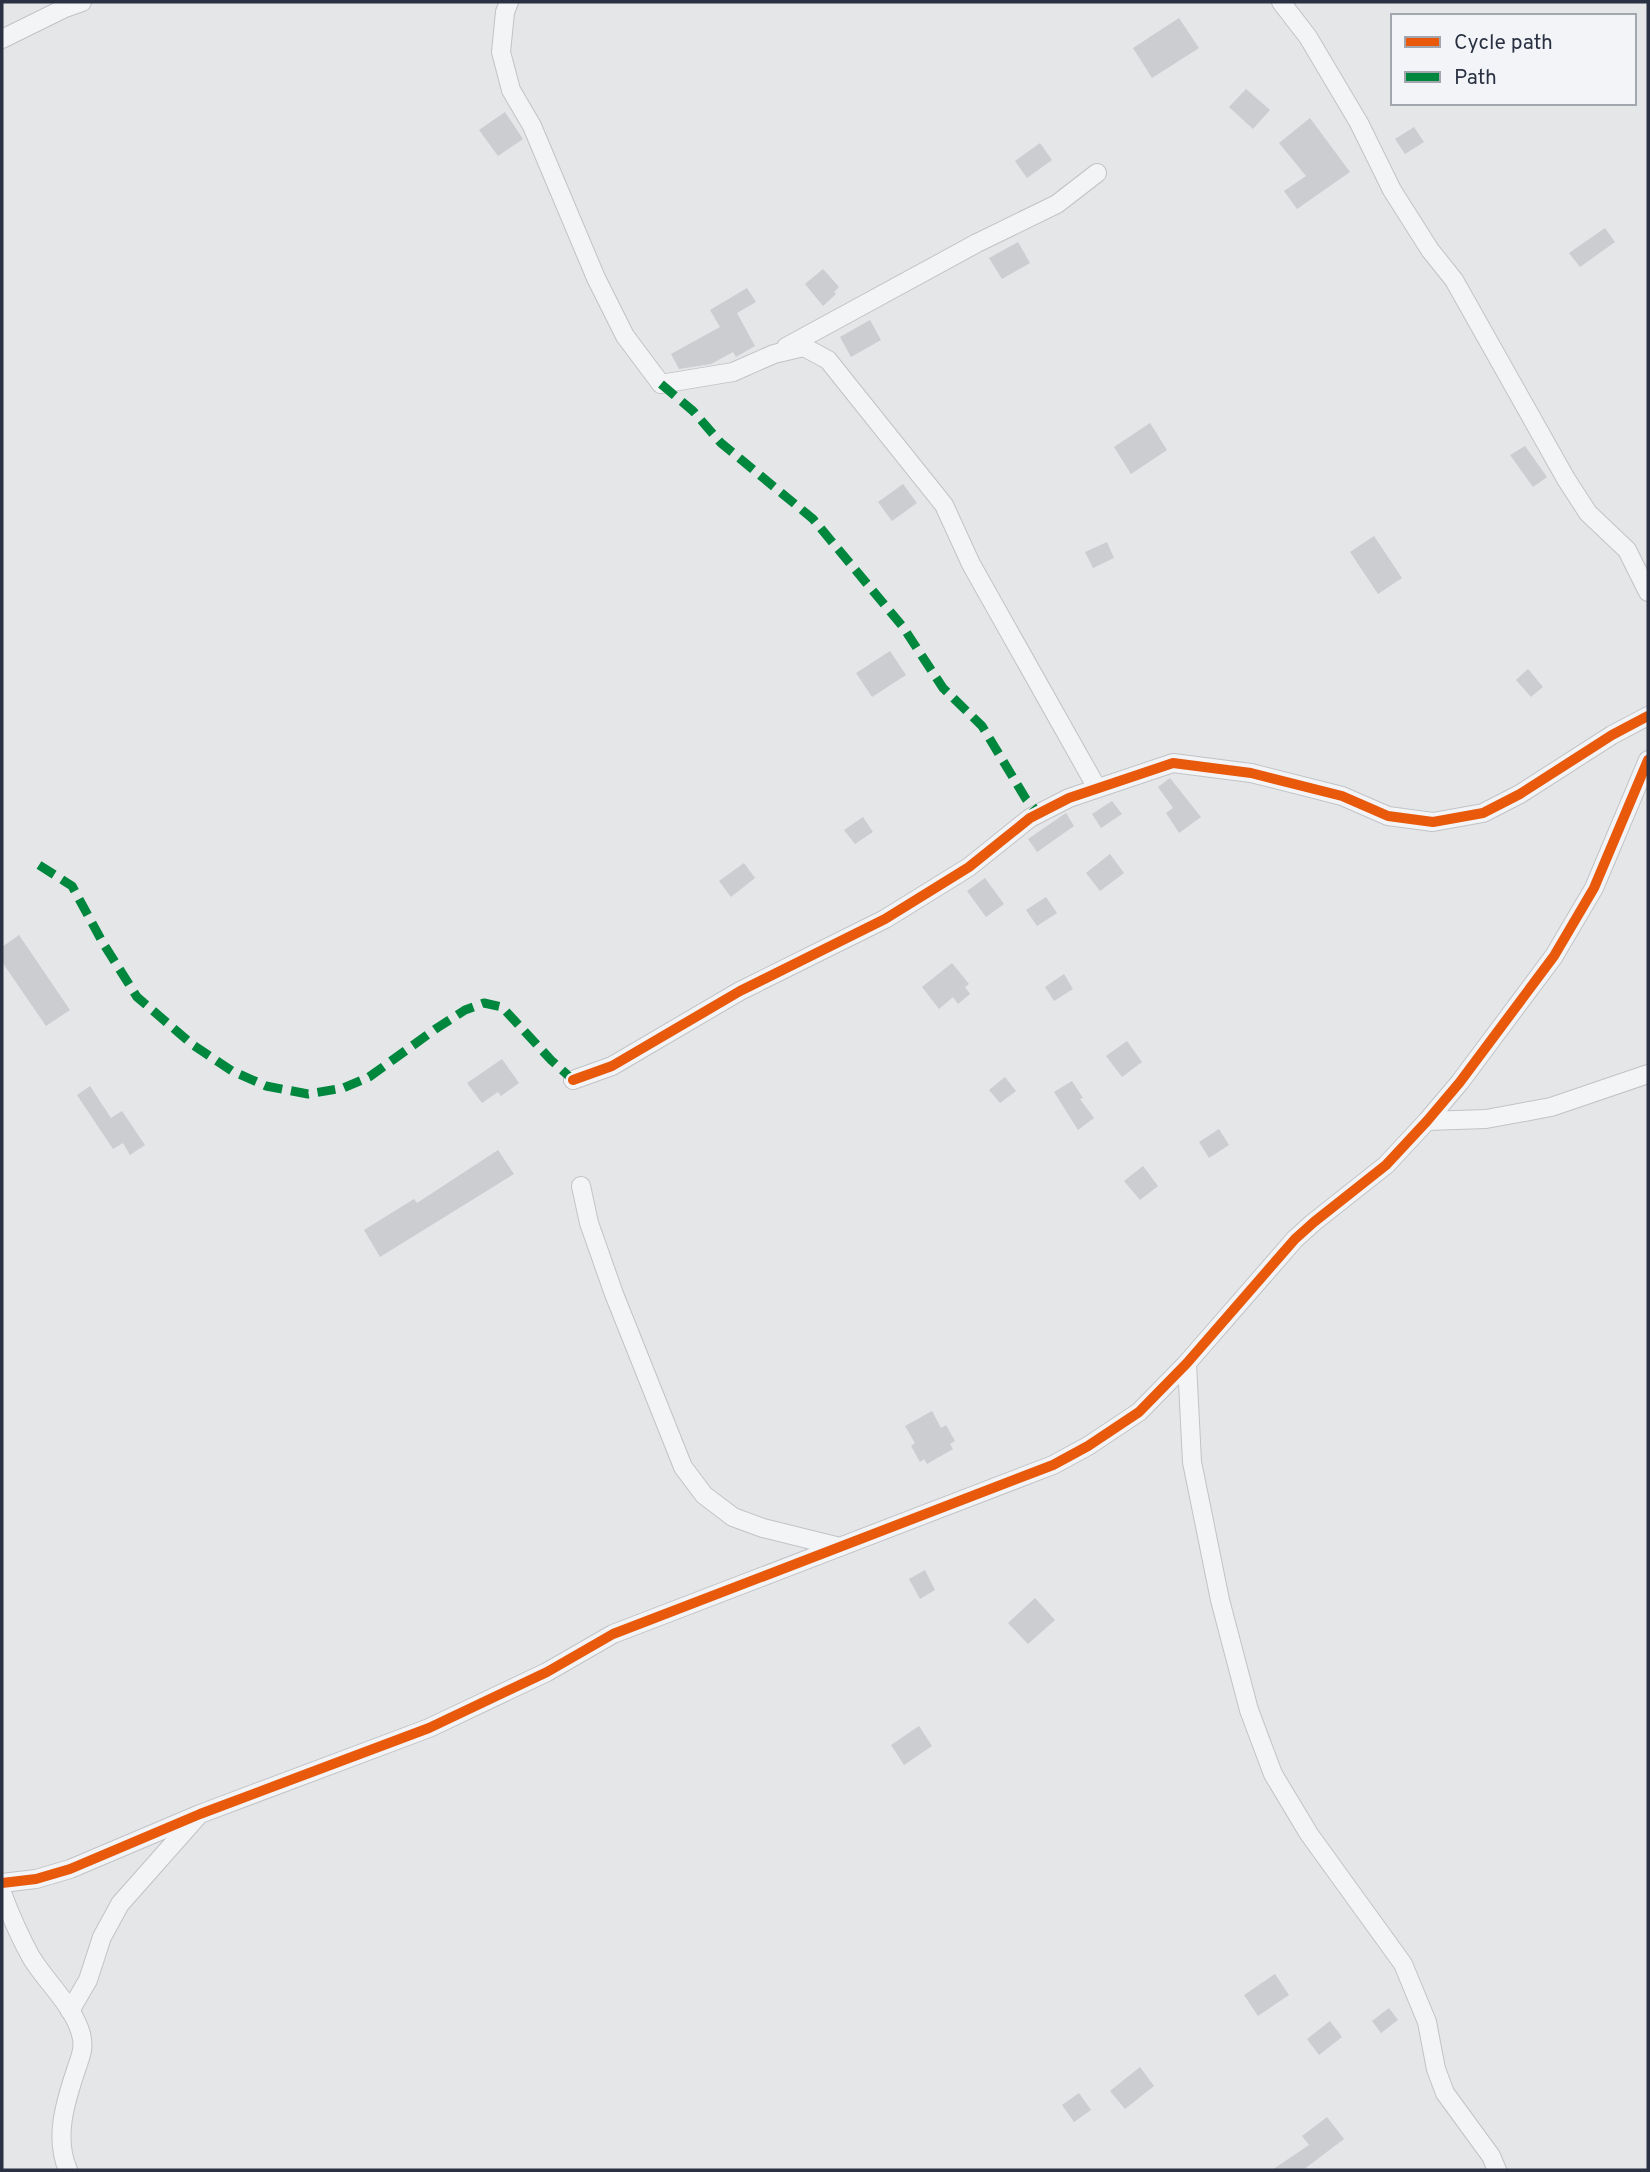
<svg xmlns="http://www.w3.org/2000/svg" width="1650" height="2172" viewBox="0 0 1650 2172" font-family="Overpass,sans-serif">
<style>
.building{fill:#cbcdd0}
.lines{fill:none;stroke-linecap:round;stroke-linejoin:round}
.minor-casing{stroke:#c1c3c6;stroke-width:20}
.minor{stroke:#f3f4f6;stroke-width:18}
.quiet{stroke:#00873e;stroke-width:9;stroke-dasharray:18 9;stroke-linecap:butt}
.cycleway-casing{stroke:#f2f4f8;stroke-width:15}
.cycleway{stroke:#e8590c;stroke-width:10}
</style>
<rect width="100%" height="100%" fill="#e4e6e8"/>
<!-- building -->
<g class="building">
<path d="M 1179,18 L 1199,48 L 1152,78 L 1133,48 Z"/>
<path d="M 1246,89 L 1270,110 L 1253,129 L 1229,107 Z"/>
<path d="M 505,112 L 523,139 L 498,156 L 479,130 Z"/>
<path d="M 1310,118 L 1350,172 L 1297,209 L 1284,191 L 1306,176 L 1279,143 Z"/>
<path d="M 1414,127 L 1424,142 L 1405,154 L 1395,139 Z"/>
<path d="M 1040,143 L 1052,160 L 1027,178 L 1015,161 Z"/>
<path d="M 1605,228 L 1615,242 L 1580,267 L 1569,253 Z"/>
<path d="M 1018,242 L 1030,263 L 1002,279 L 989,258 Z"/>
<path d="M 823,269 L 839,287 L 834,292 L 836,294 L 823,306 L 805,284 Z"/>
<path d="M 747,288 L 756,302 L 737,313 L 755,346 L 736,357 L 733,352 L 711,364 L 679,369 L 671,354 L 720,327 L 710,310 Z"/>
<path d="M 870,320 L 881,340 L 851,357 L 840,337 Z"/>
<path d="M 1150,423 L 1167,450 L 1131,474 L 1114,447 Z"/>
<path d="M 1525,446 L 1547,477 L 1533,487 L 1510,455 Z"/>
<path d="M 903,484 L 917,503 L 892,521 L 878,502 Z"/>
<path d="M 1374,536 L 1402,578 L 1378,594 L 1350,552 Z"/>
<path d="M 1107,542 L 1114,558 L 1093,568 L 1085,552 Z"/>
<path d="M 890,651 L 906,675 L 872,697 L 856,673 Z"/>
<path d="M 1528,669 L 1543,687 L 1531,697 L 1516,680 Z"/>
<path d="M 1170,778 L 1201,817 L 1179,833 L 1166,813 L 1173,808 L 1158,787 Z"/>
<path d="M 1112,801 L 1122,814 L 1101,828 L 1092,814 Z"/>
<path d="M 1066,813 L 1074,826 L 1037,852 L 1028,839 Z"/>
<path d="M 863,817 L 873,832 L 855,844 L 844,830 Z"/>
<path d="M 1110,854 L 1124,873 L 1100,891 L 1086,873 Z"/>
<path d="M 744,863 L 755,878 L 731,897 L 719,881 Z"/>
<path d="M 985,878 L 1004,904 L 986,917 L 967,891 Z"/>
<path d="M 1046,897 L 1057,913 L 1037,926 L 1026,910 Z"/>
<path d="M 19,935 L 70,1010 L 46,1026 L 2,962 L 2,947 Z"/>
<path d="M 952,963 L 969,984 L 965,987 L 970,994 L 958,1004 L 953,997 L 939,1009 L 922,987 Z"/>
<path d="M 1064,974 L 1073,989 L 1054,1001 L 1045,987 Z"/>
<path d="M 1127,1041 L 1142,1062 L 1122,1077 L 1106,1056 Z"/>
<path d="M 502,1059 L 519,1083 L 501,1096 L 498,1092 L 482,1103 L 467,1083 Z"/>
<path d="M 1005,1077 L 1016,1091 L 1000,1103 L 989,1090 Z"/>
<path d="M 1072,1081 L 1083,1098 L 1080,1099 L 1094,1118 L 1078,1130 L 1054,1092 Z"/>
<path d="M 90,1086 L 111,1118 L 122,1111 L 145,1145 L 130,1155 L 123,1143 L 113,1149 L 77,1095 Z"/>
<path d="M 1219,1129 L 1229,1145 L 1209,1158 L 1199,1142 Z"/>
<path d="M 498,1150 L 514,1174 L 380,1257 L 364,1230 L 414,1199 L 417,1203 Z"/>
<path d="M 1143,1166 L 1158,1186 L 1140,1200 L 1124,1181 Z"/>
<path d="M 932,1411 L 941,1428 L 946,1425 L 955,1441 L 950,1444 L 953,1449 L 927,1464 L 924,1459 L 920,1462 L 911,1446 L 915,1443 L 905,1426 Z"/>
<path d="M 925,1570 L 935,1590 L 920,1599 L 909,1579 Z"/>
<path d="M 1035,1598 L 1055,1620 L 1028,1644 L 1008,1623 Z"/>
<path d="M 919,1726 L 932,1746 L 904,1765 L 891,1745 Z"/>
<path d="M 1275,1974 L 1289,1995 L 1258,2016 L 1244,1995 Z"/>
<path d="M 1389,2008 L 1398,2020 L 1381,2033 L 1372,2021 Z"/>
<path d="M 1330,2021 L 1342,2037 L 1319,2055 L 1307,2039 Z"/>
<path d="M 1140,2067 L 1154,2086 L 1125,2109 L 1110,2091 Z"/>
<path d="M 1079,2093 L 1091,2110 L 1074,2122 L 1062,2105 Z"/>
<path d="M 1327,2117 L 1344,2139 L 1303,2170 L 1272,2170 L 1309,2145 L 1302,2136 Z"/>
</g>
<g class="lines">
<!-- minor casing -->
<g class="minor-casing">
<g id="minor">
<path d="M 509,2 L 505,12 L 501,52 L 511,90 L 532,126 L 596,278 L 625,336 L 661,384 L 733,372 L 774,354 L 804,347 L 828,360 L 944,505 L 971,564 L 1097,788"/>
<path d="M 1281,2 L 1308,37 L 1359,123 L 1392,190 L 1430,250 L 1454,280 L 1566,479 L 1588,513 L 1627,550 L 1648,592"/>
<path d="M 2,39 L 65,8 L 82,2"/>
<path d="M 786,347 L 977,243 L 1057,204 L 1097,173"/>
<path d="M 573,1080 L 612,1066 L 740,991 L 885,919 L 969,867 L 1030,818 L 1069,798 L 1173,763 L 1251,773 L 1342,796 L 1388,816 L 1433,822 L 1483,813 L 1520,794 L 1612,735 L 1648,716"/>
<path d="M 1427,1121 L 1486,1119 L 1551,1107 L 1648,1074"/>
<path d="M 581,1186 L 589,1223 L 614,1294 L 683,1467 L 704,1495 L 733,1517 L 763,1528 L 840,1547"/>
<path d="M 1187,1363 L 1192,1462 L 1220,1600 L 1249,1710 L 1273,1774 L 1309,1834 L 1403,1964 L 1427,2022 L 1436,2069 L 1445,2093 L 1491,2156 L 1497,2170"/>
<path d="M 2,1883 L 36,1879 L 70,1869 L 200,1814 L 429,1728 L 547,1672 L 613,1634 L 1053,1465 L 1088,1446 L 1139,1412 L 1187,1363 L 1295,1239 L 1314,1222 L 1386,1165 L 1427,1121 L 1460,1082 L 1554,956 L 1594,888 L 1648,760"/>
<path d="M 2,1893 C 10,1914 20,1937 31,1957 C 46,1982 73,2005 81,2034 C 85,2049 80,2057 76,2070 C 65,2103 54,2138 68,2170"/>
<path d="M 70,2011 L 88,1980 L 102,1937 L 120,1904 L 197,1817"/>
</g>
</g>
<!-- minor -->
<use href="#minor" class="minor"/>
<!-- quiet -->
<g class="quiet">
<path d="M 661,384 L 693,411 L 721,443 L 813,519 L 903,627 L 943,688 L 982,726 L 1026,799 L 1038,813"/>
<path d="M 39,865 L 72,886 L 103,943 L 137,997 L 193,1045 L 232,1071 L 266,1086 L 308,1094 L 343,1088 L 369,1077 L 437,1028 L 465,1010 L 484,1003 L 502,1007 L 551,1060 L 573,1080"/>
</g>
<!-- cycleway casing -->
<g class="cycleway-casing">
<g id="cycleway">
<path d="M 573,1080 L 612,1066 L 740,991 L 885,919 L 969,867 L 1030,818 L 1069,798 L 1173,763 L 1251,773 L 1342,796 L 1388,816 L 1433,822 L 1483,813 L 1520,794 L 1612,735 L 1648,716"/>
<path d="M 2,1883 L 36,1879 L 70,1869 L 200,1814 L 429,1728 L 547,1672 L 613,1634 L 1053,1465 L 1088,1446 L 1139,1412 L 1187,1363 L 1295,1239 L 1314,1222 L 1386,1165 L 1427,1121 L 1460,1082 L 1554,956 L 1594,888 L 1648,760"/>
</g>
</g>
<!-- cycleway -->
<use href="#cycleway" class="cycleway"/>
</g>
<!-- border -->
<rect width="1650" height="2172" fill="none" stroke="#2a3142" stroke-width="7"/>
<!-- legend -->
<rect x="1391" y="14" width="245" height="91" fill="#f2f4f8" stroke="#a2a6af" stroke-width="2"/>
<rect x="1405" y="37" width="35" height="10" fill="#e8590c" stroke="#a2a6af" stroke-width="2"/>
<text x="1454" y="49" font-size="21" fill="#2a3142">Cycle path</text>
<rect x="1405" y="72" width="35" height="10" fill="#00873e" stroke="#a2a6af" stroke-width="2"/>
<text x="1454" y="84" font-size="21" fill="#2a3142">Path</text>
</svg>
